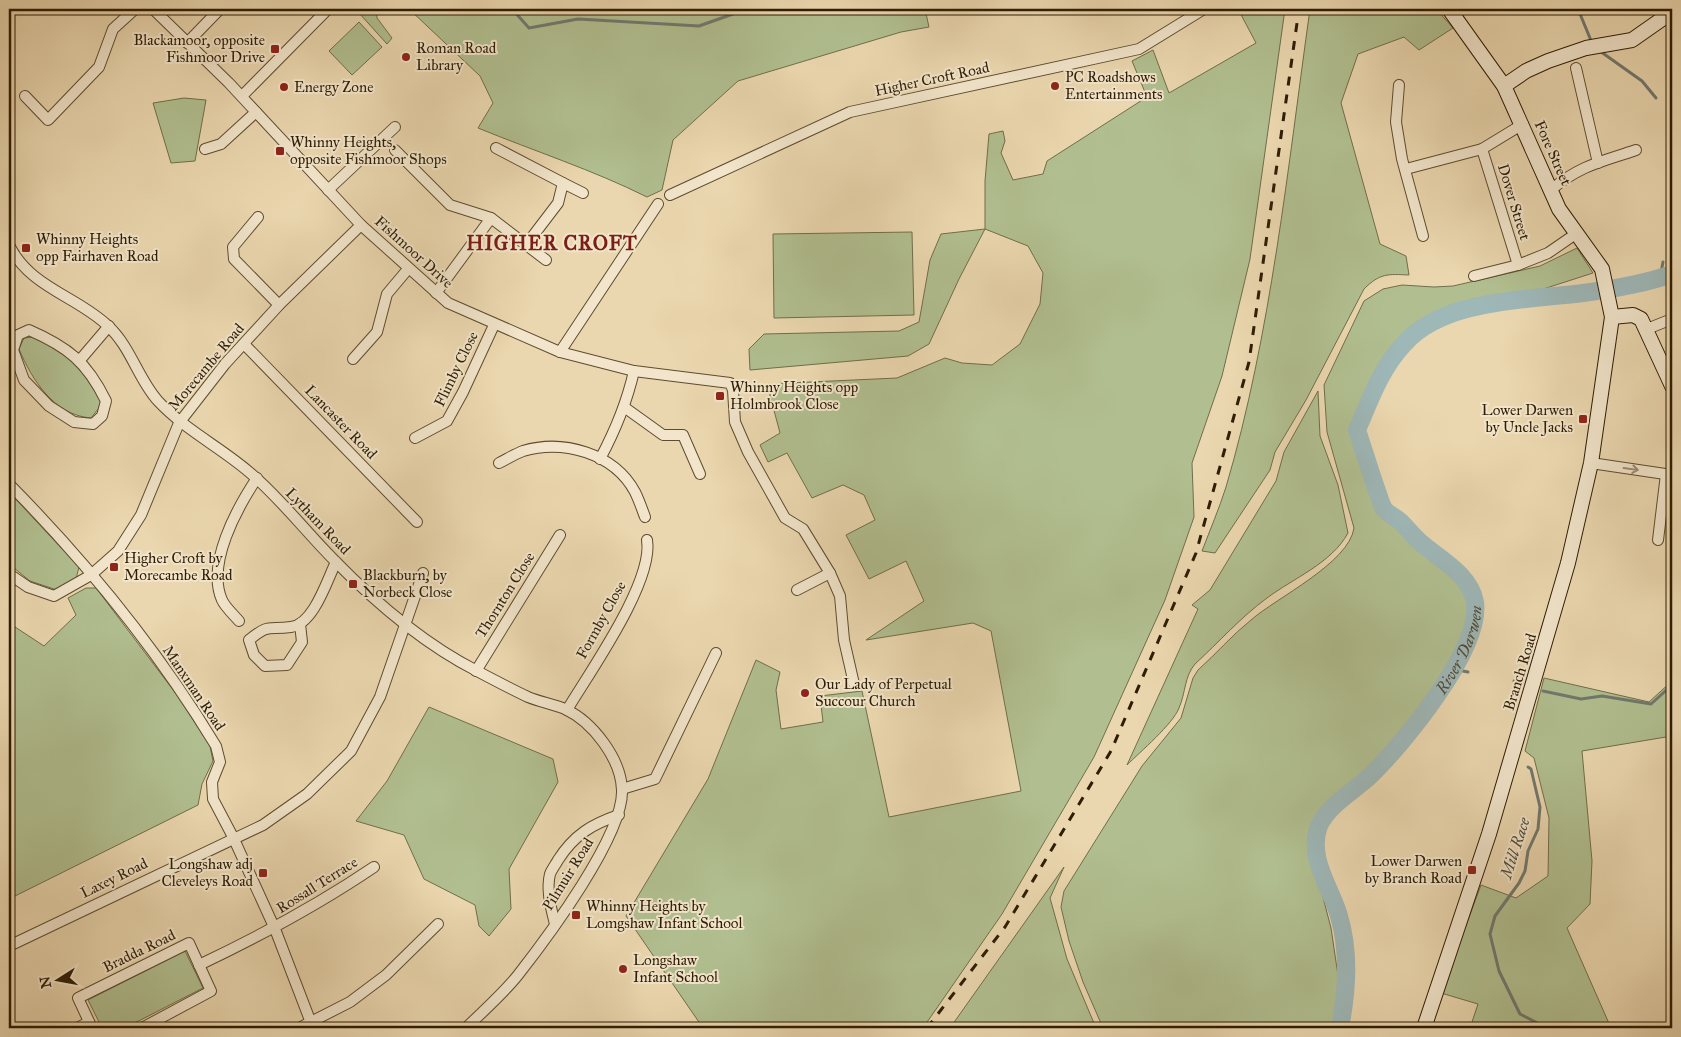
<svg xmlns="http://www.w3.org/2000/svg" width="1681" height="1037" viewBox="0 0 1681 1037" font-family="'IM FELL Great Primer',serif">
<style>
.green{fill:#b1bf90;stroke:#706e4a}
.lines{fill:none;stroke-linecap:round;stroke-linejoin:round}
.stream{stroke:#71796f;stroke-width:3}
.river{stroke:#9eb7b7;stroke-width:18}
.street-casing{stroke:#5d4c2e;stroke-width:12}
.secondary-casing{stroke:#2e1d03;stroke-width:16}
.street{stroke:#f2e5cb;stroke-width:10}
.secondary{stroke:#f2e5cb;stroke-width:14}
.rail{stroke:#2e1d03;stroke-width:3;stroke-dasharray:9 9;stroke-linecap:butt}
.oneway{stroke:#9a8b71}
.poi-dot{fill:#8f2418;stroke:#f2e5cb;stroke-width:2}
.labels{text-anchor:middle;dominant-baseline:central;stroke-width:4;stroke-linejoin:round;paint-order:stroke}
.poi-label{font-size:15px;fill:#2e1d03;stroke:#f2e5cb;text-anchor:start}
.street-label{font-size:15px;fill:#2e1d03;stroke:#f2e5cb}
.water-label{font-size:16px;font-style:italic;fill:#504b39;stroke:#f2e5cb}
.district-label{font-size:20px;font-weight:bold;letter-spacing:1px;fill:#7a1f14;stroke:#f2e5cb}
</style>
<rect width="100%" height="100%" fill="#ebd7af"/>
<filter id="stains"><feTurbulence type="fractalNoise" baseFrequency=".004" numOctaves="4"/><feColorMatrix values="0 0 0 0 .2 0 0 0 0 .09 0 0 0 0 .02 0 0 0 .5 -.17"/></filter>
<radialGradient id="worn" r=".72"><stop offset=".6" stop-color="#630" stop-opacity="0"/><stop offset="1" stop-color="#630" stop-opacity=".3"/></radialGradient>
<!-- green -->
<g class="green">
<path d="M 360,9 L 376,9 L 377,18 L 392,38 L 387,44 L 359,13 Z"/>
<path d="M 409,9 L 925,9 L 929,27 L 901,32 L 738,81 L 673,140 L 662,190 L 647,197 C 593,170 534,151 478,128 L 493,103 L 480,76 Z"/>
<path d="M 1238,9 L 1285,9 L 1250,259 L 1222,376 L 1192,463 L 1194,517 L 1165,600 L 1094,757 L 1002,914 L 923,1028 L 703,1028 L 626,916 L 708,779 L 756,660 L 780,672 L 776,690 L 781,729 L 823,722 L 820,696 L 862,691 L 889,817 L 1021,791 L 991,631 L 973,623 L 866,640 L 924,601 L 906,561 L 869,579 L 846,535 L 875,520 L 864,495 L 843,485 L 812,498 L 787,453 L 768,462 L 760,445 L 780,433 L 767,384 L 897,378 L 945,358 L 962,363 L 992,365 L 1020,344 L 1040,304 L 1043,273 L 1028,246 L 985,229 L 959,279 L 929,344 L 908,356 L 750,370 L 749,349 L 764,334 L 899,331 L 919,322 L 930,260 L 941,234 L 985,229 L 985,181 L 989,134 L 1003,131 L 1005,141 L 1001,153 L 1013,180 L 1043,174 L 1047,161 L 1147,97 L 1132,61 L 1153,50 L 1169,93 L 1256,43 Z"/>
<path d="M 1310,9 L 1436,9 L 1453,28 L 1419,50 L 1404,37 L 1358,54 L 1341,103 L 1380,244 L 1406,256 L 1409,275 C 1388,274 1380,273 1364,289 L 1306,400 L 1275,452 L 1270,470 L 1215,553 L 1202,551 C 1210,530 1219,509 1226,487 C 1271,335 1288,166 1310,9 Z"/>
<path d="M 359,22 L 382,47 L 352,75 L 329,51 Z"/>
<path d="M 184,98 L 206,100 L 195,161 L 171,163 L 153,103 Z"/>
<path d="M 912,232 L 914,315 L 774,318 L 773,234 Z"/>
<path d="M 1577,248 L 1593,273 L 1534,292 L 1473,299 L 1449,306 L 1425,318 L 1389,355 L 1375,380 L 1354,430 L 1381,511 L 1446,566 L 1467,593 L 1471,605 L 1470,621 L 1462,642 L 1400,739 L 1337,798 L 1319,819 L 1313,836 L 1312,855 L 1331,928 L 1339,982 L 1333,1028 L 1103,1028 L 1083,982 L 1069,941 L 1061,907 L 1064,891 L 1142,766 L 1181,718 L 1193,678 L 1198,670 C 1216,654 1232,635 1251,620 C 1276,598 1349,563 1354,528 L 1327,432 L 1324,385 L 1364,301 L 1383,289 L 1402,285 L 1434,287 L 1453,286 L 1540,266 Z"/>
<path d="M 34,337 C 69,354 84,371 102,404 L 91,418 C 54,415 32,380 19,349 L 24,338 Z"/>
<path d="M 1318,391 L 1320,436 L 1338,485 L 1348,533 C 1332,563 1292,579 1267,598 C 1241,617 1219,642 1195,664 C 1184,677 1186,692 1179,708 C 1173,724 1140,752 1127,765 L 1198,609 L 1192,605 L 1210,590 L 1276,481 L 1284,452 Z"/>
<path d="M 9,492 L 79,567 L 76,579 L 57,590 L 30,581 L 9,564 Z"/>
<path d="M 86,588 L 96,588 L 177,695 L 210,746 L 213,761 L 202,784 L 198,805 L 9,899 L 9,623 L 44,646 L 76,615 L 68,598 Z"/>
<path d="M 1544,678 L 1649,702 L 1672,681 L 1672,736 L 1582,751 L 1592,861 L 1590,904 L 1567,928 L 1611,1028 L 1470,1028 L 1478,1004 L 1441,993 L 1481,885 L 1516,898 L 1548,876 L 1549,818 L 1534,758 L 1525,751 Z"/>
<path d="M 429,707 L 553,759 L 558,782 L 509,869 L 511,909 L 489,936 L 479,926 L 475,905 L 424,879 L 404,835 L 356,821 L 387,781 Z"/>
<path d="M 1064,867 L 1050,898 L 1067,959 L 1096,1028 L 950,1028 Z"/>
<path d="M 185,951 L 203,988 L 125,1028 L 102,1028 L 88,1000 Z"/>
</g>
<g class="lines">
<!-- stream -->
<g class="stream">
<path d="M 512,9 L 529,28 L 578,19 L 699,26 L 747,9"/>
<path d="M 1578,9 L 1592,43"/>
<path d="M 1597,49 L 1642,81 L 1656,98"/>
<path d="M 1660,278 L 1663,262"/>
<path d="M 1453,669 L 1468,672"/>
<path d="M 1514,681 L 1522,683"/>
<path d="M 1543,691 L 1581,699 L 1602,696 L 1651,704 L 1672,685"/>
<path d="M 1528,767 L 1531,769 L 1540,807 L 1538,829 L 1528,851 L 1525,871 L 1519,883 L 1495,916 L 1490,934 L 1499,971 L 1520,1014 L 1547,1028"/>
</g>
<!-- river -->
<path class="river" id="s1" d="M 1340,1028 C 1347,991 1350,953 1339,916 C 1331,888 1307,857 1319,826 C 1328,805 1354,791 1370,776 C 1402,745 1482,649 1475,602 C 1470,574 1439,559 1420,542 C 1413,536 1408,529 1402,523 C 1397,518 1388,514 1384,509 C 1381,504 1379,496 1377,491 C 1370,471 1364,451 1357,430 C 1370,400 1381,368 1404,344 C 1443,299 1528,300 1583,293 C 1613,289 1644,284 1672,274"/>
<!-- street casing -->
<g class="street-casing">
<g id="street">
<path d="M 153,9 L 229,83 L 361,225 L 448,303 L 560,352 L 634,371 L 730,383 L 733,390 L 735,422 L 748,452 L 785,518 L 803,529 L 830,573 L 840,596 L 844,640 L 854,684"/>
<path d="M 187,43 L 220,9"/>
<path d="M 1576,68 L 1598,163"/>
<path d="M 1399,85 L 1396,122 L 1402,159 L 1423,236"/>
<path d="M 25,96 L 48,120 L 99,67 L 113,29 L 135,9"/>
<path d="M 242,96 L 328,9"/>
<path d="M 496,148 L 563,183"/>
<path d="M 205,149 L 221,144 L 256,112"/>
<path d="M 1482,149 L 1518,265"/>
<path d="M 395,150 L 450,205 L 491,218"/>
<path d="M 1406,169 L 1482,149 L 1523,124"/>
<path d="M 1552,189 C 1581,165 1601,162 1636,150"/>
<path d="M 328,190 L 395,127"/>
<path d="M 670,195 L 850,112 L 1139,49 L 1204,9"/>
<path d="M 258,217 L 233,247 L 234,259 L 279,305"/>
<path d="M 9,245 C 30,288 77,296 108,326 C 131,347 138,379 158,401 C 188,433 225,449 256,478 C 284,503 308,534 334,560 C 376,603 424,644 477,671 C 494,680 511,689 528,697 C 540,702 553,704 565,709 C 593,722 621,759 622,790 C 624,835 547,938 518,975 C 503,994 483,1011 466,1028"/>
<path d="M 526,245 L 558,203 L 563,183 L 583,193"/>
<path d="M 1474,276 L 1518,265 L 1548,253 L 1577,233"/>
<path d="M 436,293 L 491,218 L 546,260"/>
<path d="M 1647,329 L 1672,319"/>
<path d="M 29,330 C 68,347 87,362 106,401 L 102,416 L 93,424 L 74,422 L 49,406 L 24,380 L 13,350 L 18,335 Z"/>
<path d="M 244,344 L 417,522"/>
<path d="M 560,352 L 658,204"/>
<path d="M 353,359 L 377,332 L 387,294 L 408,269"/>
<path d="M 80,360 L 109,326"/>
<path d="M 624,407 L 663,435 L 683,435 L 700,474"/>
<path d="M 415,438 L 447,421 L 463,392 L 494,325"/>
<path d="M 600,459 C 615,431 627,402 634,371"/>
<path d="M 499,463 C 507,459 515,454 523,451 C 563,439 614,453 635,492 C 639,500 642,509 645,517"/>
<path d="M 1591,463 L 1672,475"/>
<path d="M 9,484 C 86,562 159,652 216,746 L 220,762 L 212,782 L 213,799 L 233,837 L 275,929 L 313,1028"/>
<path d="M 1658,540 L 1666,474"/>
<path d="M 9,574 L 28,587 L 54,596 L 91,575 L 118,551 L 141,515 L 179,423 L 225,364 L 279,305 L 361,225"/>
<path d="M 797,590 L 830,573"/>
<path d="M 239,621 C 234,615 225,607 222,600 C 206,564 237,508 257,478"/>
<path d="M 300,624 L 302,642 L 287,665 L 265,666 L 254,655 L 249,640 C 270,623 267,630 291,627 C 314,624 327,580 336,562"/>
<path d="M 476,671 L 560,535"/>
<path d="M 567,710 C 589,673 654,582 647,540"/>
<path d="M 622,789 L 655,779 L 716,653"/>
<path d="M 555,924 C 551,908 546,890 550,874 C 552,869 556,864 558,860 C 574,835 592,824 619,815"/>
<path d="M 9,946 L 263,825 L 307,794 L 351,751 L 380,697 L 423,573"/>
<path d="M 199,965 C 260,936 318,905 374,867"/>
<path d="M 77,1028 L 89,1022"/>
<path d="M 92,1028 L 78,998 L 189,943 L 211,991 L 142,1028"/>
<path d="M 299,1028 L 350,1002 L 386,975 L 438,924"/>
</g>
</g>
<!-- secondary casing -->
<g class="secondary-casing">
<g id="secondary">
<path d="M 1504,86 L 1526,71 L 1548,61 L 1586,48 L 1632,40 L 1672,12"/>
<path d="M 1612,317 L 1633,315 L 1641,319 L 1672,386"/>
<path d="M 1424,1028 L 1489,834 L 1568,563 L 1591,463 L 1612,317 L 1602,269 L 1559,209 L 1504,86 L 1449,9"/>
</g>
</g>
<!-- street -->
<use href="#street" class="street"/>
<!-- secondary -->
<use href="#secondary" class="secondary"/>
<!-- rail -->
<path class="rail" d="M 927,1028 L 1005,927 L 1111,751 L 1196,553 L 1249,362 L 1299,9"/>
</g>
<!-- one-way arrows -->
<defs><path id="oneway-shaft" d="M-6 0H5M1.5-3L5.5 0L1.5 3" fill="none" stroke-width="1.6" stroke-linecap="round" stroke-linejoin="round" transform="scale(1.25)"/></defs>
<use class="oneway" href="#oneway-shaft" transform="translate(1631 469) rotate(8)"/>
<!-- markers -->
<g class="poi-dot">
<rect x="270" y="44" width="10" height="10" rx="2.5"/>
<circle cx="406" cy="57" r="5"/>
<circle cx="1055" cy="86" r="5"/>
<circle cx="284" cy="87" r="5"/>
<rect x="275" y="146" width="10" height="10" rx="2.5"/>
<rect x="21" y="243" width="10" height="10" rx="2.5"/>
<rect x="715" y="391" width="10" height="10" rx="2.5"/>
<rect x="1578" y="414" width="10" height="10" rx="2.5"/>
<rect x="109" y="562" width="10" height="10" rx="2.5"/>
<rect x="348" y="579" width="10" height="10" rx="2.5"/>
<circle cx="805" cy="693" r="5"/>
<rect x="1467" y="865" width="10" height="10" rx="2.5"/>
<rect x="258" y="868" width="10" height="10" rx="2.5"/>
<rect x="571" y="910" width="10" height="10" rx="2.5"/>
<circle cx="623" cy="969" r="5"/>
</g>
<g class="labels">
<!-- poi labels -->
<g class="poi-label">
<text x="265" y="40" text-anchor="end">Blackamoor, opposite<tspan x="265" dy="17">Fishmoor Drive</tspan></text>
<text x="416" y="48">Roman Road<tspan x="416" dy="17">Library</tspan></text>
<text x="1065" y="77">PC Roadshows<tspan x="1065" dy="17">Entertainments</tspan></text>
<text x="294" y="87">Energy Zone</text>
<text x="290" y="142">Whinny Heights,<tspan x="290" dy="17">opposite Fishmoor Shops</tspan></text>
<text x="36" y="239">Whinny Heights<tspan x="36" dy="17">opp Fairhaven Road</tspan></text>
<text x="730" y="387">Whinny Heights opp<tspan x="730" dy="17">Holmbrook Close</tspan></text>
<text x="1573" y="410" text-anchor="end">Lower Darwen<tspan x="1573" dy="17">by Uncle Jacks</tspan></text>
<text x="124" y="558">Higher Croft by<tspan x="124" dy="17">Morecambe Road</tspan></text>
<text x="363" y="575">Blackburn, by<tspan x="363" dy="17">Norbeck Close</tspan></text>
<text x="815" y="684">Our Lady of Perpetual<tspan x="815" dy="17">Succour Church</tspan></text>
<text x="1462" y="861" text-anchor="end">Lower Darwen<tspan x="1462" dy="17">by Branch Road</tspan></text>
<text x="253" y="864" text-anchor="end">Longshaw adj<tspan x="253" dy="17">Cleveleys Road</tspan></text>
<text x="586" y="906">Whinny Heights by<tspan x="586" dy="17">Lomgshaw Infant School</tspan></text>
<text x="633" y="960">Longshaw<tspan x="633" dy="17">Infant School</tspan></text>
</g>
<!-- street labels -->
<g class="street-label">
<text transform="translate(932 79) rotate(-12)">Higher Croft Road</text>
<text transform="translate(1553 153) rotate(66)">Fore Street</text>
<text transform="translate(1514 202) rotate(73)">Dover Street</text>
<text transform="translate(414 252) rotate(42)">Fishmoor Drive</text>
<text transform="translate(206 367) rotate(-50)">Morecambe Road</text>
<text transform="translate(456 369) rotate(-64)">Flimby Close</text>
<text transform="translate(341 422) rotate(46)">Lancaster Road</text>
<text transform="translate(318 521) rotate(46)">Lytham Road</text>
<text transform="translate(505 595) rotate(-58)">Thornton Close</text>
<text transform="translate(601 620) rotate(-61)">Formby Close</text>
<text transform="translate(1520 672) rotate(-73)">Branch Road</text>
<text transform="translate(194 688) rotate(56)">Manxman Road</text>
<text transform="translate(568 874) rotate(-58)">Pilmuir Road</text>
<text transform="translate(114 878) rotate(-26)">Laxey Road</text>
<text transform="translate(317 885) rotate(-32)">Rossall Terrace</text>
<text transform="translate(139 951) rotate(-26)">Bradda Road</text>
</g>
<!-- water labels -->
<g class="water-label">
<text stroke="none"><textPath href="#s1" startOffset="436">River Darwen</textPath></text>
<text transform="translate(1515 848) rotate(-72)">Mill Race</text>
</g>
<!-- district labels -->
<g class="district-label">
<text x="552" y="243">HIGHER CROFT</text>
</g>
</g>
<!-- margin -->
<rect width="1681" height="1037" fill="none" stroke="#ebd7af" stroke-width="30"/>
<rect x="10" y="10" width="1661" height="1017" fill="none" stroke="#2e1d03" stroke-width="2.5"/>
<rect x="15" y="15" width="1651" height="1007" fill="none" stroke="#2e1d03"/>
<!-- north arrow -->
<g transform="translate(58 980) rotate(259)" stroke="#f2e5cb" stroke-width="4" paint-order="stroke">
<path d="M0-4L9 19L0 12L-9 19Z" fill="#2e1d03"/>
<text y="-8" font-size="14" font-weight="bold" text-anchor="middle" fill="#2e1d03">N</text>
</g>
<rect width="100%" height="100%" filter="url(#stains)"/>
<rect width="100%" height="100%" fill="url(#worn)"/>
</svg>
